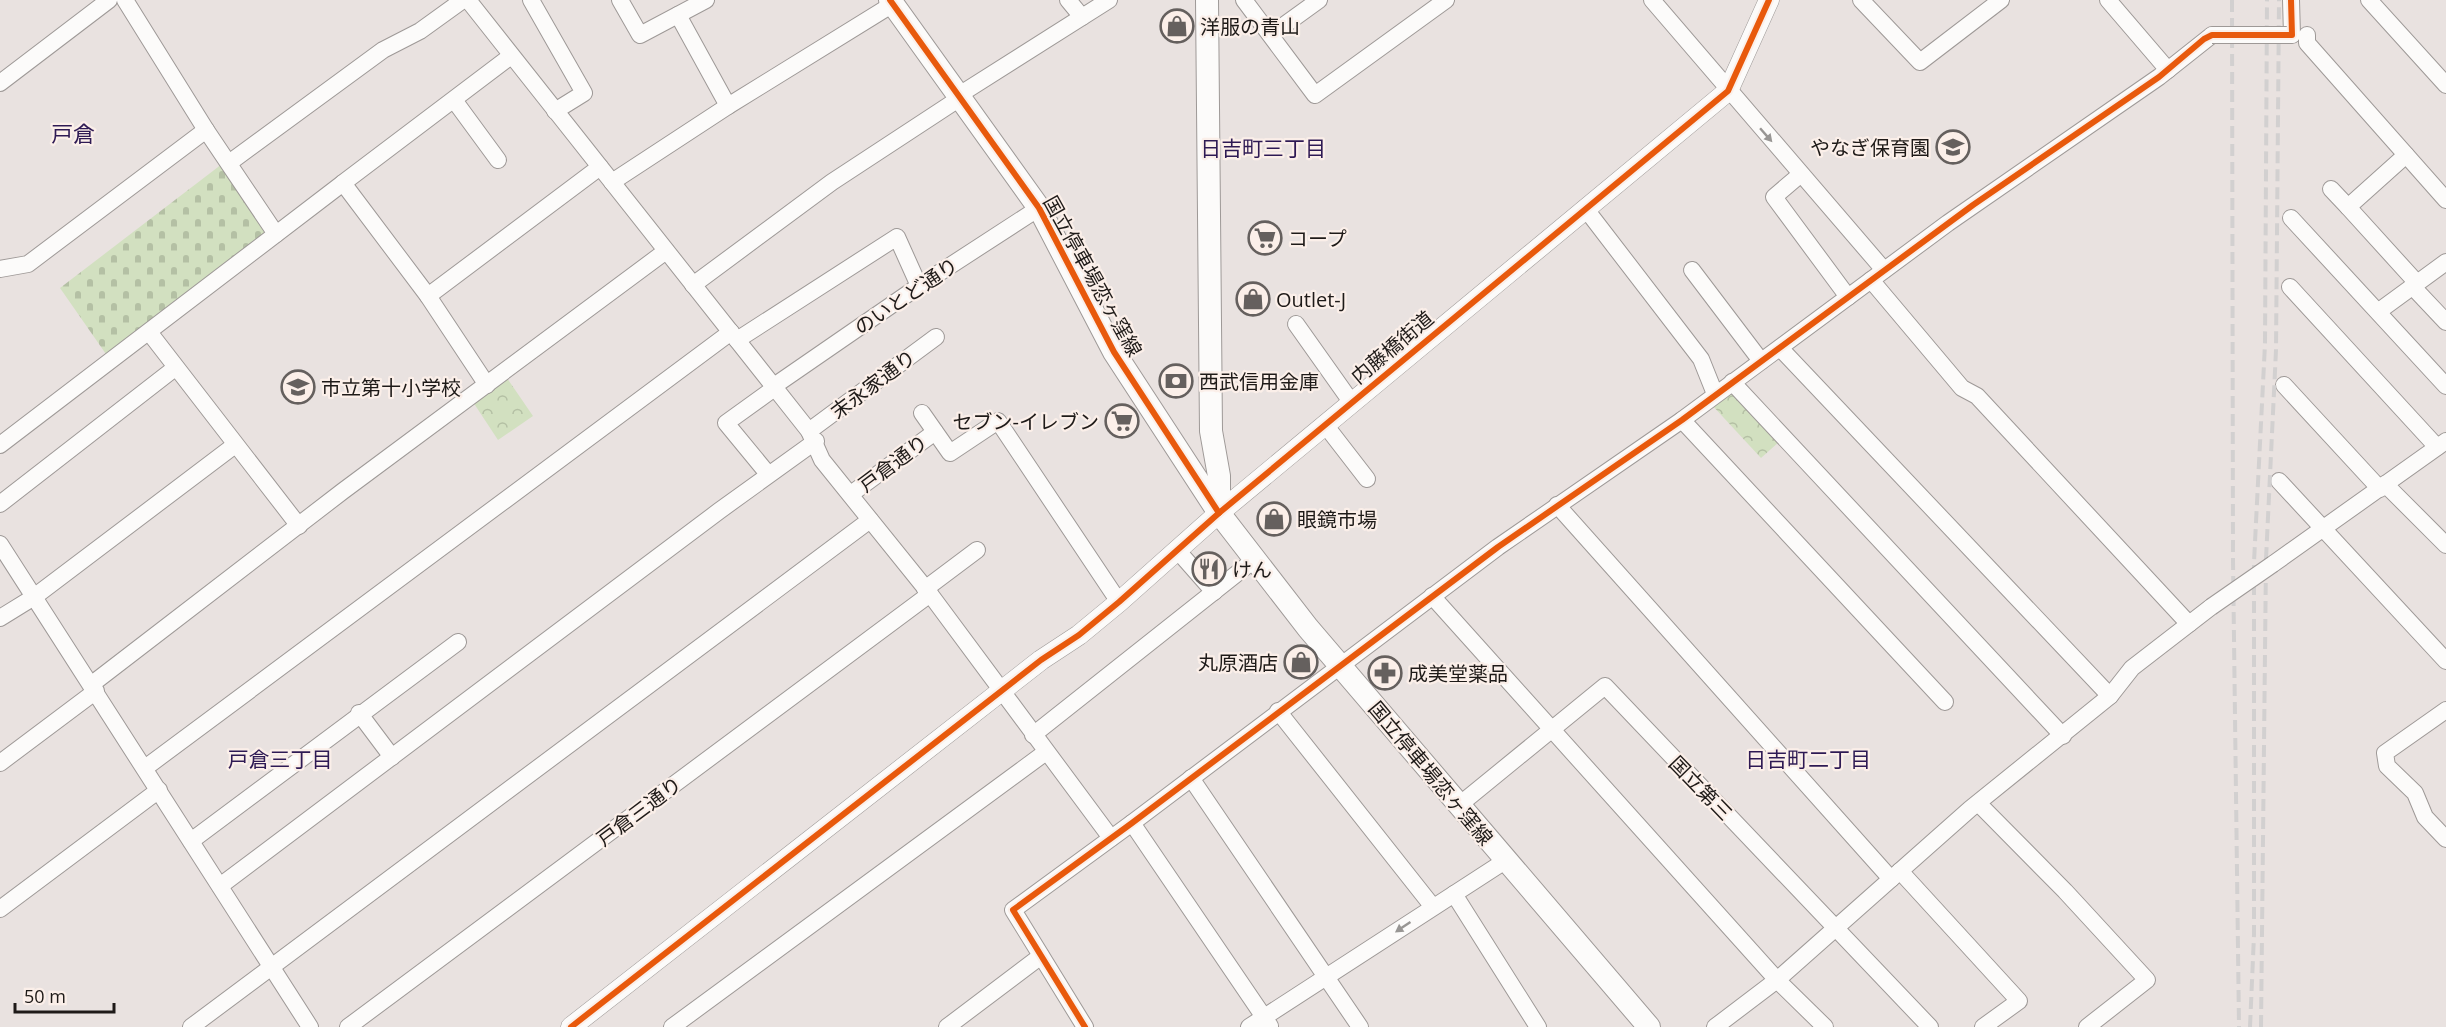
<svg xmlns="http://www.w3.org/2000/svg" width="2446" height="1027" viewBox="0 0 2446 1027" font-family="'Open Sans','Noto Sans JP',sans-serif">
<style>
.forest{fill:url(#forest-crowns)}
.cemetery{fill:url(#cemetery-stones)}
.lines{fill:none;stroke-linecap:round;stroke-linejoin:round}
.minor-casing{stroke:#9e9997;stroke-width:18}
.tertiary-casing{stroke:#9e9997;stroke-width:21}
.secondary-casing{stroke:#9e9997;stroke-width:24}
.minor{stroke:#fcfbfa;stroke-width:16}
.tertiary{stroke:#fcfbfa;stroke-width:20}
.secondary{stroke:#fcfbfa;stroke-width:22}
.rail{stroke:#d2d0d0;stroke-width:4;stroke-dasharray:12 6;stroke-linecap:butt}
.minor-bridge-casing{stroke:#9e9997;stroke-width:18;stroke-linecap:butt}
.minor-bridge{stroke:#fcfbfa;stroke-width:16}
.cycleway-casing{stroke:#fbefe9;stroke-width:10}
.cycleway{stroke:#e8590c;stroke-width:6}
.oneway{fill:#989694}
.labels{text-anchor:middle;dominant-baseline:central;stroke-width:4.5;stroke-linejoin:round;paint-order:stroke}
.poi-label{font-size:20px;fill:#1e1a18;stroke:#fbefe9;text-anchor:start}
.street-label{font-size:20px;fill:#1e1a18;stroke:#fbefe9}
.neighbourhood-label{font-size:21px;fill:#2e1a54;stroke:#fbefe9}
.quarter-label{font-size:22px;fill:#2e1a54;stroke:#fbefe9}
</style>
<defs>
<pattern id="forest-crowns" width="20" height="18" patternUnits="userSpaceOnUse" patternTransform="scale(1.5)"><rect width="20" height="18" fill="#d2e0c0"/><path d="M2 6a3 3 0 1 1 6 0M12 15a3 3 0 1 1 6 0" fill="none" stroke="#b4c0a4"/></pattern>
<pattern id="cemetery-stones" width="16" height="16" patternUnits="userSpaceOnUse" patternTransform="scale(1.5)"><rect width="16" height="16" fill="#d2e0c0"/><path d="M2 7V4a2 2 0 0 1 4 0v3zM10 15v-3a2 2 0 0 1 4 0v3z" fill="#b4c0a4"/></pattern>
</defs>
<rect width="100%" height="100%" fill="#e9e2e0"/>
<!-- forest -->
<g class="forest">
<path d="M 507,378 L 533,416 L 498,440 L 473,402 Z"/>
<path d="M 1734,388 L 1781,440 L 1761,458 L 1711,404 Z"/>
</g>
<!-- cemetery -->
<path class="cemetery" d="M 222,164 L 268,232 L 108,357 L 60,288 Z"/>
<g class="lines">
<!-- minor casing -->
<g class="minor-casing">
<g id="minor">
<path d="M 125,0 L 206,130 L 276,234"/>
<path d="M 468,0 L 809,431 L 822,460 L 930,594 L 1111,838"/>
<path d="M 531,0 L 584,93 L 555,111"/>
<path d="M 620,0 L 640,35 L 706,0"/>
<path d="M 1068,0 L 1082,17"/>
<path d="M 1244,0 L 1315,95 L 1446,0"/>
<path d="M 1652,0 L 1884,270"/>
<path d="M 1861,0 L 1920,62 L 2001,0"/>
<path d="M 2108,0 L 2168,70"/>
<path d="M 2291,0 L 2292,35"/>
<path d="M 2369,0 L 2446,85"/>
<path d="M 678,15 L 728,106"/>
<path d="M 1272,34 L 1319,0"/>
<path d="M 2307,35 L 2307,43 L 2446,200"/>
<path d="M 0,83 L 109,0"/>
<path d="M 959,95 L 1109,0"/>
<path d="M 454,100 L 498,160"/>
<path d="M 2406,155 L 2348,207 L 2417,283"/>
<path d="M 229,163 L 383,50 L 420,31 L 463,0"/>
<path d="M 1801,174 L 1774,197 L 1848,297"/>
<path d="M 612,182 L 728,106 L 893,4"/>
<path d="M 343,183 L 511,56"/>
<path d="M 2331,189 L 2348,207"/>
<path d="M 1585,208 L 1701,359 L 1715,394"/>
<path d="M 2291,218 L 2446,386"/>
<path d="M 0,269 L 28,264 L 206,130"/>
<path d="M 1692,270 L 1761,361"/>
<path d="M 1871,280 L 1962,388 L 1977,396 L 2189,624"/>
<path d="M 693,285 L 832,182 L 960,98"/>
<path d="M 2412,286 L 2446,322"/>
<path d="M 2290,287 L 2437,447"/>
<path d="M 428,296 L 600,167"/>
<path d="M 2379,311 L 2446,262"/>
<path d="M 1296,324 L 1352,403"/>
<path d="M 149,332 L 299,526"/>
<path d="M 737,340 L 897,237 L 919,286"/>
<path d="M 1780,348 L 2110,696"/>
<path d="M 1732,382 L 2063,736"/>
<path d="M 2284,385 L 2380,489"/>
<path d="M 922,413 L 950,453 L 998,421 L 1119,602"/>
<path d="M 1682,420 L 1945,702"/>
<path d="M 1326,426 L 1367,479"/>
<path d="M 809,431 L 936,337"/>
<path d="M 0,445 L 343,183 L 428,296 L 487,385"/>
<path d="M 768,474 L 726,423 L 769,392 L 774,386 L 919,286 L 1039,208"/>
<path d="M 2279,481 L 2446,661"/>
<path d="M 2385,484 L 2446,545"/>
<path d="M 851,494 L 935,432"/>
<path d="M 0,504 L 175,368"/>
<path d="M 1557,505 L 1891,879"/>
<path d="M 0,544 L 310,1027"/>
<path d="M 1177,550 L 1214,592"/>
<path d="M 2273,564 L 2446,441"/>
<path d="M 925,589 L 977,550"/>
<path d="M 1432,596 L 1777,980 L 1825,1027"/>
<path d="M 0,618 L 34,597 L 235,445"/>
<path d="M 92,684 L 343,491 L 666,251"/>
<path d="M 2446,710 L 2385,753 L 2387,766 L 2415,793 L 2425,817 L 2446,839"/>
<path d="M 1278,711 L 1433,907"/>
<path d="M 359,713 L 392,757"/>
<path d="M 1033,735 L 1254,560"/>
<path d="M 0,763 L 96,691"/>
<path d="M 145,768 L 731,332"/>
<path d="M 1191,778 L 1360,1027"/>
<path d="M 1979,804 L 2065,891 L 2147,980 L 2087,1027"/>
<path d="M 1458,806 L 1605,686 L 1930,1027"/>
<path d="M 1132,823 L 1270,1026"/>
<path d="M 191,841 L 458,642"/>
<path d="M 1900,871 L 2019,1001 L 1983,1027"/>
<path d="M 220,886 L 719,511 L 816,441"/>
<path d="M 1454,894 L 1538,1027"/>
<path d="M 0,909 L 159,790"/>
<path d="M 191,1027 L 870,520"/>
<path d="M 348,1027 L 930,594"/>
<path d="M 672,1027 L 1046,752"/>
<path d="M 947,1027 L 1041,956"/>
<path d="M 1085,1027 L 1013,910 L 1132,823 L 1498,547 L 1682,420 L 1948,223 L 2159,77 L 2212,35"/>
<path d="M 1249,1027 L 1505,861"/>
<path d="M 1715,1027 L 1777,980 L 1970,809 L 2110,696 L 2132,668 L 2211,607"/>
</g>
</g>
<!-- tertiary casing -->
<g class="tertiary-casing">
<path id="tertiary" d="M 571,1027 L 1041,660 L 1079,635 L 1119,602 L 1219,513 L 1728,91 L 1769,0"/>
</g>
<!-- secondary casing -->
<g class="secondary-casing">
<g id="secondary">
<path d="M 890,0 L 1039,208 L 1114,352 L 1219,513 L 1308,628 L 1649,1027"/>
<path d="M 1207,0 L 1211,431 L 1219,476 L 1219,513"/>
</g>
</g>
<!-- minor -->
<use href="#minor" class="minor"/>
<!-- tertiary -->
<use href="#tertiary" class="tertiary"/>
<!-- secondary -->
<use href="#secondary" class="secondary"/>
<!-- rail -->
<g class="rail">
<path d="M 2232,0 L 2233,561 L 2239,1027"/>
<path d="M 2250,1027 L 2254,935 L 2254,562 L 2265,344 L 2267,0"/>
<path d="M 2261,1027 L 2266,559 L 2276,350 L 2279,0"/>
</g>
<!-- minor-bridge casing -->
<g class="minor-bridge-casing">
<g id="minor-bridge">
<path d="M 2212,35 L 2292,35"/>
<path d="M 2211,607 L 2273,564"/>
</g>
</g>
<!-- minor-bridge -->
<use href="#minor-bridge" class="minor-bridge"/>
<!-- cycleway casing -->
<g class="cycleway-casing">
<g id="cycleway">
<path d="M 890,0 L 1039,208 L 1114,352 L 1219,513"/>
<path d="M 571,1027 L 1041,660 L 1079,635 L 1119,602 L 1219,513 L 1728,91 L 1769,0"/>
<path d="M 1085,1027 L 1013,910 L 1132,823 L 1498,547 L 1682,420 L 1973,205 L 2159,77 L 2204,39 L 2212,35 L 2292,35 L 2291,0"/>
</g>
</g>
<!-- cycleway -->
<use href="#cycleway" class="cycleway"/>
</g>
<!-- one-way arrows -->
<defs><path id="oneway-solid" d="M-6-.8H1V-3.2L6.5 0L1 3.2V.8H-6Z" transform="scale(1.5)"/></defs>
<g class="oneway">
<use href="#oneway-solid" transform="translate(1766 135) rotate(49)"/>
<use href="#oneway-solid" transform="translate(1403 927) rotate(146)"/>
</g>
<!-- icons -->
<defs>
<g id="shop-ring" transform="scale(1.725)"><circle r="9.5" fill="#fbefe9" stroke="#65605e" stroke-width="1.5"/><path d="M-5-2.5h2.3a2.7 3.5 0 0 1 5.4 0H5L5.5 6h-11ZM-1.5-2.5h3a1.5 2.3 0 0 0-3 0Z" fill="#65605e"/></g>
<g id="school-ring" transform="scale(1.725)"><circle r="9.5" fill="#fbefe9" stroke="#65605e" stroke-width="1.5"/><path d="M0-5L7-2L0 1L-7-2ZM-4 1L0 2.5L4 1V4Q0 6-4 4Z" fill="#65605e"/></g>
<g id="supermarket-ring" transform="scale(1.725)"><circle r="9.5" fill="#fbefe9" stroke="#65605e" stroke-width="1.5"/><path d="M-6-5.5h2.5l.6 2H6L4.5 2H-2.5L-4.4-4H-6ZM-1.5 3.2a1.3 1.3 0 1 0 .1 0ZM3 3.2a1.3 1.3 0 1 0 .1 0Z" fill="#65605e"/></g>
<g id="bank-ring" transform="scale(1.725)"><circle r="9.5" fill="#fbefe9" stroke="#65605e" stroke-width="1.5"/><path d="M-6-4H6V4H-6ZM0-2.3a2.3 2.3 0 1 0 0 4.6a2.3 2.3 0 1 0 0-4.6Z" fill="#65605e"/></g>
<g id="restaurant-ring" transform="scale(1.725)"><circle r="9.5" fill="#fbefe9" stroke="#65605e" stroke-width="1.5"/><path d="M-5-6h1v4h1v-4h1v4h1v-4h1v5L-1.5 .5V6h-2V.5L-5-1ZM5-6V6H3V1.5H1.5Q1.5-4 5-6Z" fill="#65605e"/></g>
<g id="pharmacy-ring" transform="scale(1.725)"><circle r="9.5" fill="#fbefe9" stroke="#65605e" stroke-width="1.5"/><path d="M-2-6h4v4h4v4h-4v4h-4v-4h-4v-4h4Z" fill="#65605e"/></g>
</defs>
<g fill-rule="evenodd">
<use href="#shop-ring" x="1177" y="26"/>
<use href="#school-ring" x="1953" y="147"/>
<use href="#supermarket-ring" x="1265" y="238"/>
<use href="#shop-ring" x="1253" y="299"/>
<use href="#bank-ring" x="1176" y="381"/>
<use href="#school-ring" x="298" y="387"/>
<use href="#supermarket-ring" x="1122" y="421"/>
<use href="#shop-ring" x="1274" y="519"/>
<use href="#restaurant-ring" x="1209" y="569"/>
<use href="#shop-ring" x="1301" y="662"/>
<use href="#pharmacy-ring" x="1385" y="673"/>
</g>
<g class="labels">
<!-- poi labels -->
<g class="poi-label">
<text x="1200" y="26">洋服の青山</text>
<text x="1930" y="147" text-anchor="end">やなぎ保育園</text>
<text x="1288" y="238">コープ</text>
<text x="1276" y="299">Outlet-J</text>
<text x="1199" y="381">西武信用金庫</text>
<text x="321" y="387">市立第十小学校</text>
<text x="1099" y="421" text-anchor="end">セブン-イレブン</text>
<text x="1297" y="519">眼鏡市場</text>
<text x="1232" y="569">けん</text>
<text x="1278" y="662" text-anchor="end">丸原酒店</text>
<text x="1408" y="673">成美堂薬品</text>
</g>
<!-- street labels -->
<g class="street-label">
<text transform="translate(1093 276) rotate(61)">国立停車場恋ヶ窪線</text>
<text transform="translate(906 296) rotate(-34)">のいとど通り</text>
<text transform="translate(1392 347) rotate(-40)">内藤橋街道</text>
<text transform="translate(873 384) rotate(-37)">末永家通り</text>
<text transform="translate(893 463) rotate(-37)">戸倉通り</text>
<text transform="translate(1431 773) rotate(50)">国立停車場恋ヶ窪線</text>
<text transform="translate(1701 788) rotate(46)">国立第三</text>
<text transform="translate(639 811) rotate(-37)">戸倉三通り</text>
</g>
<!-- neighbourhood labels -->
<g class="neighbourhood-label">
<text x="1263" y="148">日吉町三丁目</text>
<text x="280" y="759">戸倉三丁目</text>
<text x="1808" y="759">日吉町二丁目</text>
</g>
<!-- quarter labels -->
<g class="quarter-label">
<text x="73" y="133">戸倉</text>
</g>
</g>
<!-- scale -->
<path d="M15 1003v9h99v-9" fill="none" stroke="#1e1a18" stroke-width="3"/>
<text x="24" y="1003" font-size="18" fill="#1e1a18" stroke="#fbefe9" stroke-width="4.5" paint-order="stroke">50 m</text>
</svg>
